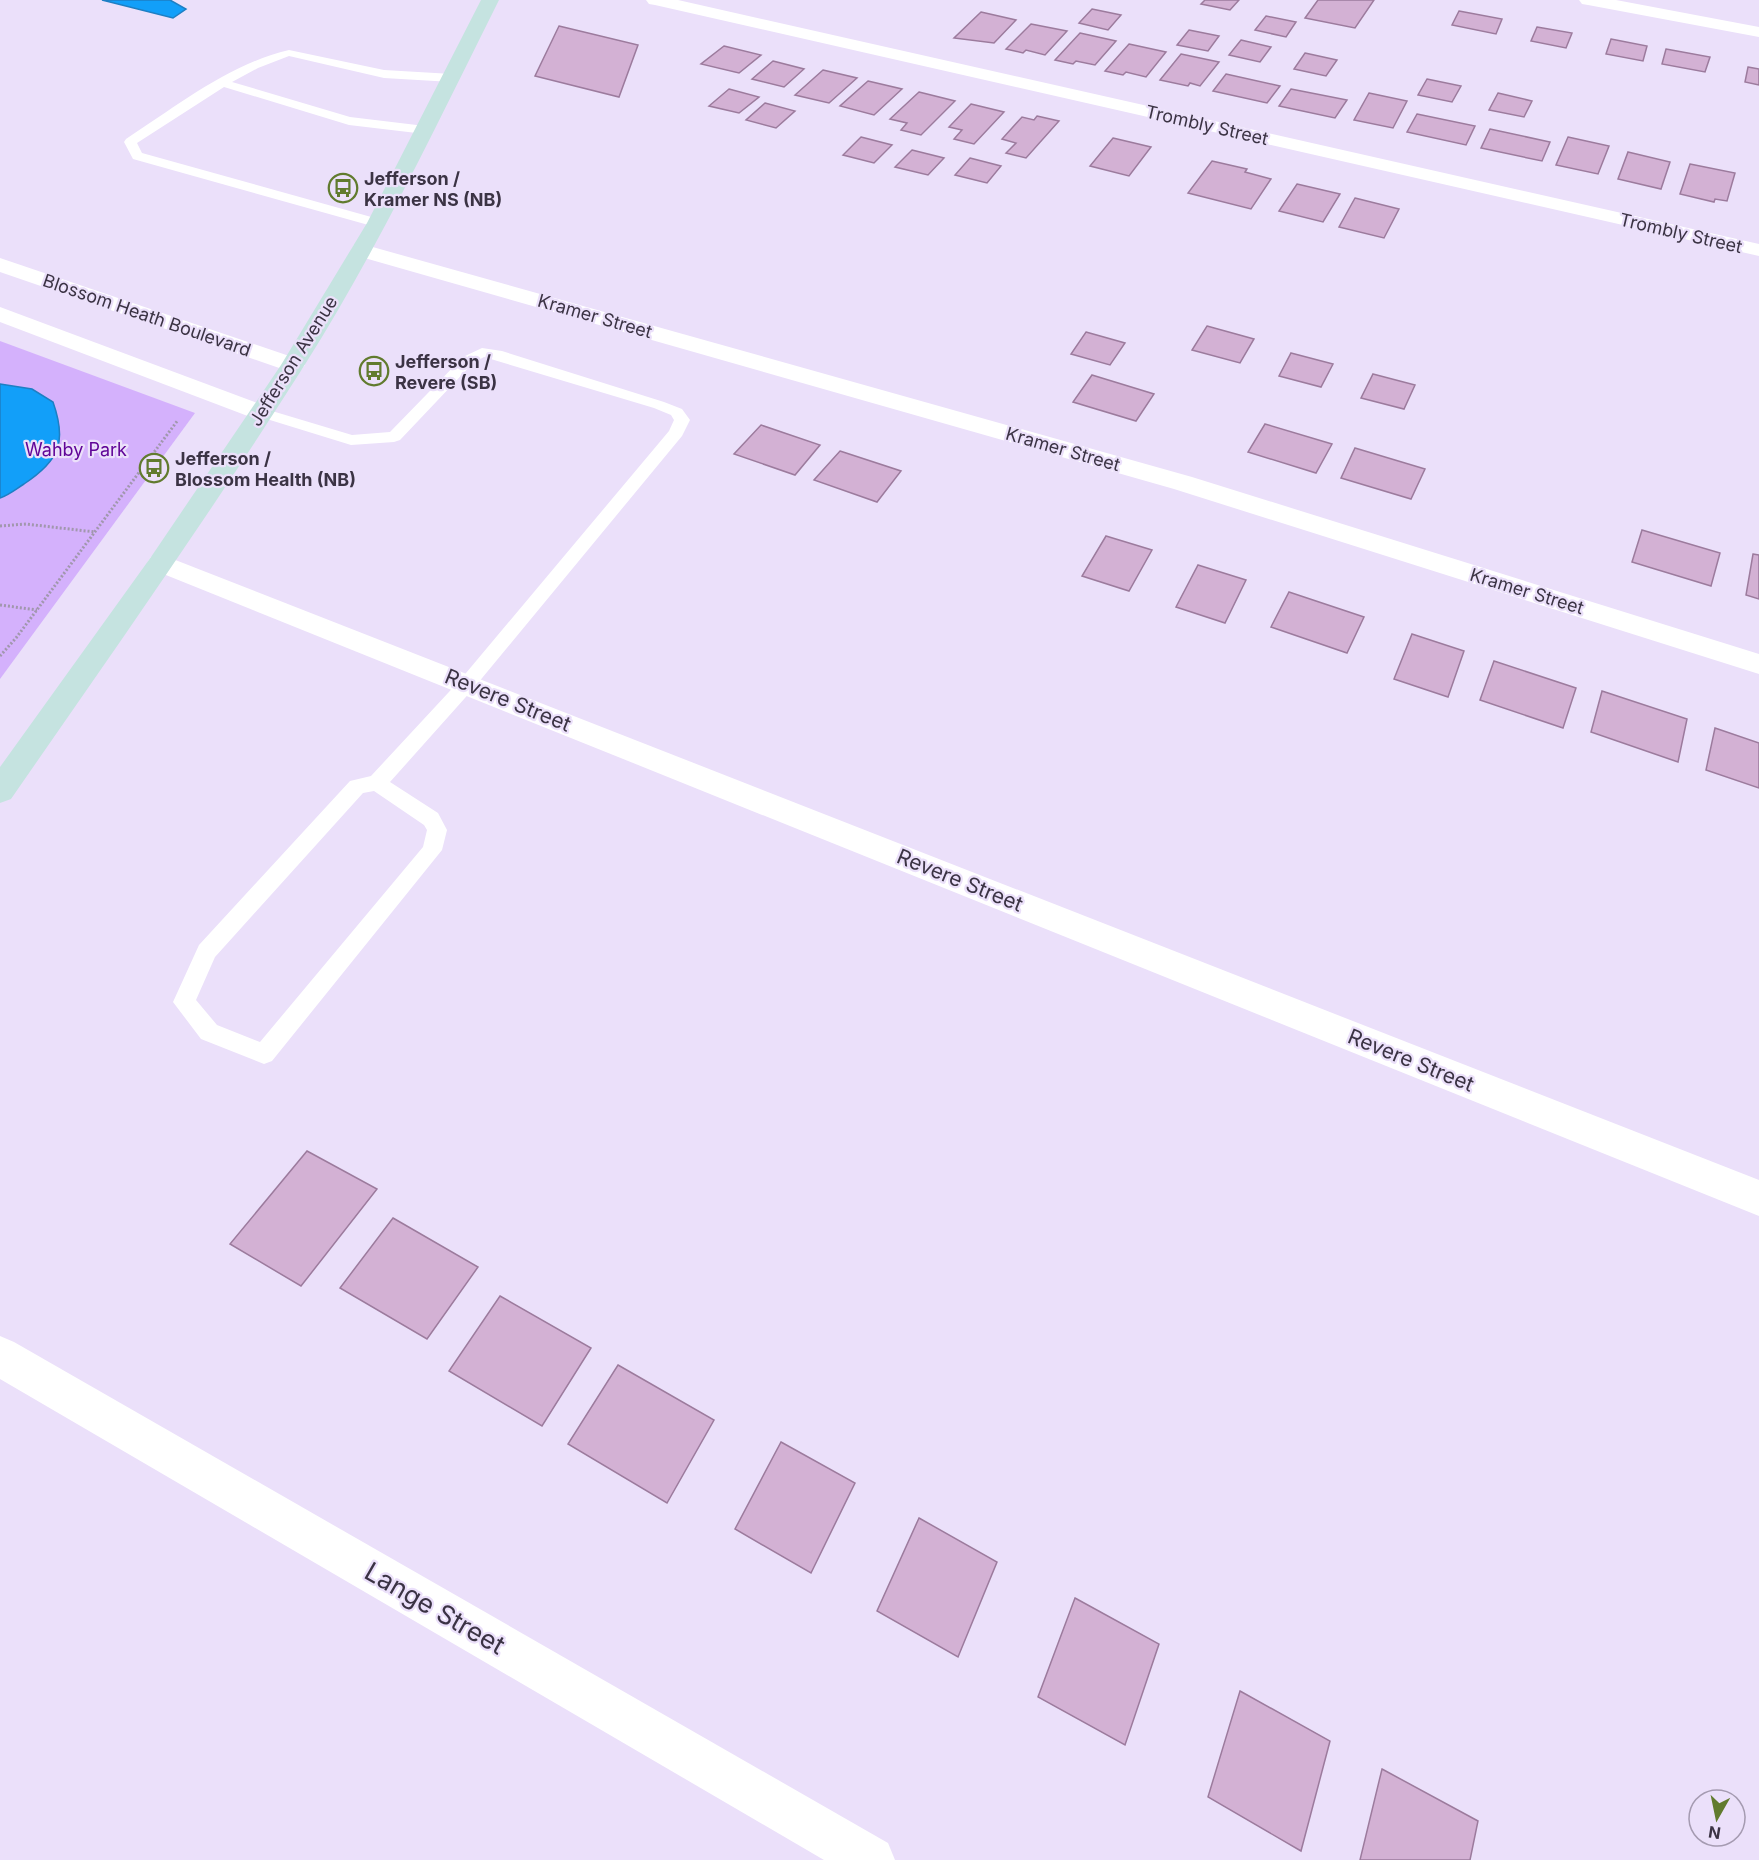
<svg xmlns="http://www.w3.org/2000/svg" width="1759" height="1860" viewBox="0 0 1759 1860" font-family="Inter,sans-serif">
<style>
.green{fill:#d4b1fc}
.water{fill:#129ff9;stroke:#1e7fc3;stroke-width:1.5}
.building{fill:#d3b1d4;stroke:#9c7b9d;stroke-width:1.5}
.lines{fill:none;stroke-linecap:round;stroke-linejoin:round}
.path{stroke:#a197ad;stroke-width:3;stroke-dasharray:2 2;stroke-linecap:butt}
.service{fill:#fff;fill-rule:evenodd}
.minor{fill:#fff;fill-rule:evenodd}
.secondary{fill:#c5e3e0;fill-rule:evenodd}
.labels{text-anchor:middle;dominant-baseline:central;stroke-width:4.5;stroke-linejoin:round;paint-order:stroke}
.far-street-label{font-size:18px;fill:#3b3344;stroke:#ebe0fa}
.far-poi-label{font-size:18px;font-weight:bold;fill:#3b3344;stroke:#ebe0fa;text-anchor:start}
.far-park-label{font-size:18px;fill:#610698;stroke:#ebe0fa}
.street-label{font-size:21px;fill:#3b3344;stroke:#ebe0fa}
.near-street-label{font-size:26px;fill:#3b3344;stroke:#ebe0fa}
</style>
<rect width="100%" height="100%" fill="#ebe0fa"/>
<!-- green -->
<path class="green" d="M 0,341 L 195,413 L 0,679 Z"/>
<!-- water -->
<g class="water">
<path d="M 102,0 L 170,0 L 186,9 L 173,18 Z"/>
<path d="M 0,384 L 32,389 L 53,402 C 67,442 60,460 24,484 C 16,489 9,495 0,498 Z"/>
</g>
<!-- building -->
<g class="building">
<path d="M 1205,0 L 1239,0 L 1230,10 L 1201,4 Z"/>
<path d="M 1318,0 L 1374,0 L 1355,28 L 1305,18 Z"/>
<path d="M 1092,9 L 1121,15 L 1108,30 L 1079,23 Z"/>
<path d="M 1459,11 L 1502,19 L 1496,34 L 1452,25 Z"/>
<path d="M 981,12 L 1016,20 L 994,43 L 954,38 Z"/>
<path d="M 1266,16 L 1296,22 L 1286,37 L 1255,30 Z"/>
<path d="M 1031,24 L 1067,31 L 1045,55 L 1026,50 L 1023,53 L 1006,49 Z"/>
<path d="M 559,26 L 638,45 L 619,97 L 535,76 Z"/>
<path d="M 1537,27 L 1572,33 L 1566,48 L 1531,41 Z"/>
<path d="M 1189,30 L 1219,36 L 1208,51 L 1177,45 Z"/>
<path d="M 1080,33 L 1116,41 L 1095,65 L 1076,61 L 1073,64 L 1055,60 Z"/>
<path d="M 1611,39 L 1647,46 L 1643,61 L 1606,54 Z"/>
<path d="M 1241,40 L 1271,47 L 1260,62 L 1229,55 Z"/>
<path d="M 1129,44 L 1166,52 L 1146,77 L 1126,72 L 1123,75 L 1105,71 Z"/>
<path d="M 724,46 L 761,55 L 739,73 L 701,64 Z"/>
<path d="M 1666,49 L 1710,57 L 1705,72 L 1662,64 Z"/>
<path d="M 1305,53 L 1337,60 L 1326,76 L 1294,69 Z"/>
<path d="M 1181,54 L 1219,62 L 1200,86 L 1190,83 L 1188,86 L 1160,80 Z"/>
<path d="M 773,61 L 804,69 L 784,87 L 752,79 Z"/>
<path d="M 1748,67 L 1759,69 L 1759,85 L 1745,82 Z"/>
<path d="M 823,70 L 857,78 L 829,103 L 795,95 Z"/>
<path d="M 1226,74 L 1280,86 L 1267,103 L 1213,91 Z"/>
<path d="M 1427,79 L 1461,86 L 1452,102 L 1418,95 Z"/>
<path d="M 868,81 L 902,89 L 874,115 L 840,106 Z"/>
<path d="M 729,89 L 759,97 L 739,113 L 709,106 Z"/>
<path d="M 1291,89 L 1347,100 L 1335,118 L 1279,106 Z"/>
<path d="M 919,92 L 955,101 L 921,135 L 901,130 L 907,123 L 890,119 Z"/>
<path d="M 1369,93 L 1407,101 L 1393,128 L 1354,120 Z"/>
<path d="M 1498,93 L 1532,101 L 1524,117 L 1489,110 Z"/>
<path d="M 765,103 L 795,111 L 776,128 L 746,120 Z"/>
<path d="M 971,104 L 1004,112 L 974,144 L 954,139 L 962,130 L 949,127 Z"/>
<path d="M 1417,114 L 1475,126 L 1466,145 L 1407,132 Z"/>
<path d="M 1037,116 L 1059,121 L 1026,158 L 1006,153 L 1016,143 L 1002,139 L 1022,117 L 1034,120 Z"/>
<path d="M 1490,129 L 1550,142 L 1542,161 L 1481,148 Z"/>
<path d="M 861,137 L 892,145 L 874,163 L 843,155 Z"/>
<path d="M 1568,137 L 1609,146 L 1598,174 L 1556,165 Z"/>
<path d="M 1113,138 L 1151,147 L 1129,176 L 1090,166 Z"/>
<path d="M 912,150 L 944,158 L 928,175 L 895,167 Z"/>
<path d="M 1628,152 L 1670,162 L 1661,189 L 1618,179 Z"/>
<path d="M 970,158 L 1001,166 L 987,183 L 955,175 Z"/>
<path d="M 1212,161 L 1247,169 L 1245,172 L 1271,179 L 1251,209 L 1188,193 Z"/>
<path d="M 1690,164 L 1735,173 L 1727,201 L 1715,199 L 1714,202 L 1680,194 Z"/>
<path d="M 1297,184 L 1340,194 L 1323,222 L 1279,211 Z"/>
<path d="M 1355,198 L 1399,209 L 1384,238 L 1339,227 Z"/>
<path d="M 1207,326 L 1254,339 L 1240,363 L 1192,350 Z"/>
<path d="M 1086,332 L 1125,343 L 1110,365 L 1071,354 Z"/>
<path d="M 1291,353 L 1333,364 L 1321,387 L 1279,376 Z"/>
<path d="M 1373,374 L 1415,385 L 1404,409 L 1361,398 Z"/>
<path d="M 1092,375 L 1154,394 L 1136,421 L 1073,402 Z"/>
<path d="M 1265,424 L 1332,444 L 1316,473 L 1248,452 Z"/>
<path d="M 761,425 L 820,445 L 795,475 L 734,454 Z"/>
<path d="M 1355,448 L 1425,469 L 1411,499 L 1341,478 Z"/>
<path d="M 840,451 L 901,471 L 877,502 L 814,480 Z"/>
<path d="M 1642,530 L 1720,553 L 1711,586 L 1632,562 Z"/>
<path d="M 1106,536 L 1152,550 L 1129,591 L 1082,576 Z"/>
<path d="M 1753,554 L 1759,555 L 1759,599 L 1746,595 Z"/>
<path d="M 1198,565 L 1246,580 L 1225,623 L 1176,607 Z"/>
<path d="M 1289,592 L 1364,617 L 1347,653 L 1271,627 Z"/>
<path d="M 1412,634 L 1464,651 L 1448,697 L 1394,679 Z"/>
<path d="M 1494,661 L 1576,688 L 1563,728 L 1480,700 Z"/>
<path d="M 1602,691 L 1687,719 L 1678,762 L 1591,732 Z"/>
<path d="M 1715,728 L 1759,743 L 1759,788 L 1706,770 Z"/>
<path d="M 307,1151 L 377,1189 L 301,1286 L 230,1244 Z"/>
<path d="M 393,1218 L 478,1267 L 427,1339 L 340,1288 Z"/>
<path d="M 500,1296 L 591,1348 L 542,1426 L 449,1371 Z"/>
<path d="M 618,1365 L 714,1420 L 667,1503 L 568,1444 Z"/>
<path d="M 781,1442 L 855,1483 L 811,1573 L 735,1529 Z"/>
<path d="M 919,1518 L 997,1562 L 958,1657 L 877,1611 Z"/>
<path d="M 1075,1598 L 1159,1644 L 1125,1745 L 1038,1697 Z"/>
<path d="M 1240,1691 L 1330,1741 L 1301,1851 L 1208,1797 Z"/>
<path d="M 1382,1769 L 1478,1821 L 1470,1860 L 1360,1860 Z"/>
</g>
<g class="lines">
<!-- path -->
<g class="path">
<path d="M 0,526 L 26,524 L 95,532"/>
<path d="M 0,605 L 37,610"/>
<path d="M 0,656 L 16,638 L 178,420"/>
</g>
<!-- service -->
<g class="service">
<path d="M 289,50 L 384,70 L 452,74 L 458,78 L 452,82 L 384,78 L 289,56 L 258,68 L 232,82 L 350,117 L 425,126 L 431,130 L 425,134 L 349,125 L 224,87 L 137,143 L 142,153 L 382,220 L 384,223 L 382,226 L 372,226 L 133,159 L 124,142 L 126,139 C 177,106 229,64 289,50 Z"/>
<path d="M 482,348 L 502,351 L 664,402 L 682,409 L 690,420 L 682,436 L 473,689 L 390,782 L 438,813 L 447,830 L 442,850 L 272,1061 L 264,1064 L 201,1039 L 173,1002 L 199,945 L 350,781 L 371,776 L 461,679 L 669,431 L 674,420 L 671,415 L 654,408 L 484,357 L 473,363 L 400,440 L 394,442 L 351,445 L 257,416 L 254,413 L 262,408 L 352,435 L 390,432 L 463,357 ZM 374,791 L 424,825 L 427,830 L 423,847 L 260,1042 L 217,1025 L 196,1000 L 215,957 L 363,793 Z"/>
</g>
<!-- minor -->
<g class="minor">
<path d="M 646,0 L 678,0 L 1759,244 L 1759,256 L 655,5 L 649,4 Z"/>
<path d="M 1579,0 L 1616,0 L 1759,27 L 1759,37 L 1588,5 L 1582,4 Z"/>
<path d="M 362,244 L 1192,477 L 1759,654 L 1759,674 L 1174,489 L 354,255 L 351,250 L 354,245 Z"/>
<path d="M 0,258 L 301,360 L 305,365 L 301,370 L 293,372 L 285,370 L 0,272 Z"/>
<path d="M 0,307 L 271,408 L 274,413 L 271,418 L 262,420 L 253,418 L 0,322 Z"/>
<path d="M 160,554 L 1759,1180 L 1759,1216 L 151,569 L 147,563 L 151,557 Z"/>
<path d="M 0,1336 L 14,1342 L 888,1843 L 895,1860 L 824,1860 L 0,1379 Z"/>
</g>
<!-- secondary -->
<path class="secondary" d="M 481,0 L 499,0 C 437,124 378,249 304,366 C 211,513 110,656 11,799 L 0,803 L 0,767 L 151,557 L 281,365 L 367,223 Z"/>
</g>
<!-- icons -->
<defs>
<g id="bus-ring" transform="scale(1.5)"><circle r="9.5" fill="#ebe0fa" stroke="#617b2e" stroke-width="1.5"/><path d="M-5-6H5V4H4V6H2V4H-2V6H-4V4H-5ZM-3.5-4V0h7V-4ZM-3.5 1.2v1.5H-2V1.2ZM2 1.2v1.5H3.5V1.2Z" fill="#617b2e"/></g>
</defs>
<g fill-rule="evenodd">
<use href="#bus-ring" x="343" y="188"/>
<use href="#bus-ring" x="374" y="371"/>
<use href="#bus-ring" x="154" y="468"/>
</g>
<g class="labels">
<!-- far-street labels -->
<g class="far-street-label">
<text transform="translate(1207 125) rotate(13)">Trombly Street</text>
<text transform="translate(1681 233) rotate(13)">Trombly Street</text>
<text transform="translate(147 315) rotate(19)">Blossom Heath Boulevard</text>
<text transform="translate(595 316) rotate(16)">Kramer Street</text>
<text transform="translate(293 361) rotate(-58)">Jefferson Avenue</text>
<text transform="translate(1063 449) rotate(16)">Kramer Street</text>
<text transform="translate(1527 591) rotate(17)">Kramer Street</text>
</g>
<!-- far-poi labels -->
<g class="far-poi-label">
<text x="364" y="178">Jefferson /<tspan x="364" dy="21">Kramer NS (NB)</tspan></text>
<text x="395" y="361">Jefferson /<tspan x="395" dy="21">Revere (SB)</tspan></text>
<text x="175" y="458">Jefferson /<tspan x="175" dy="21">Blossom Health (NB)</tspan></text>
</g>
<!-- far-park labels -->
<g class="far-park-label">
<text x="76" y="449">Wahby Park</text>
</g>
<!-- street labels -->
<g class="street-label">
<text transform="translate(508 700) rotate(22)">Revere Street</text>
<text transform="translate(960 880) rotate(22)">Revere Street</text>
<text transform="translate(1411 1060) rotate(22)">Revere Street</text>
</g>
<!-- near-street labels -->
<g class="near-street-label">
<text transform="translate(435 1608) rotate(30)">Lange Street</text>
</g>
</g>
<!-- north arrow -->
<g transform="translate(1717 1818) rotate(189)"><circle r="28" fill="#ebe0fa" stroke="#a59bb1" stroke-width="1.5"/>
<path d="M0-4.5L10 22L0 15L-10 22Z" fill="#617b2e"/>
<text y="-9" font-size="16" font-weight="bold" text-anchor="middle" fill="#3b3344">N</text>
</g>
</svg>
